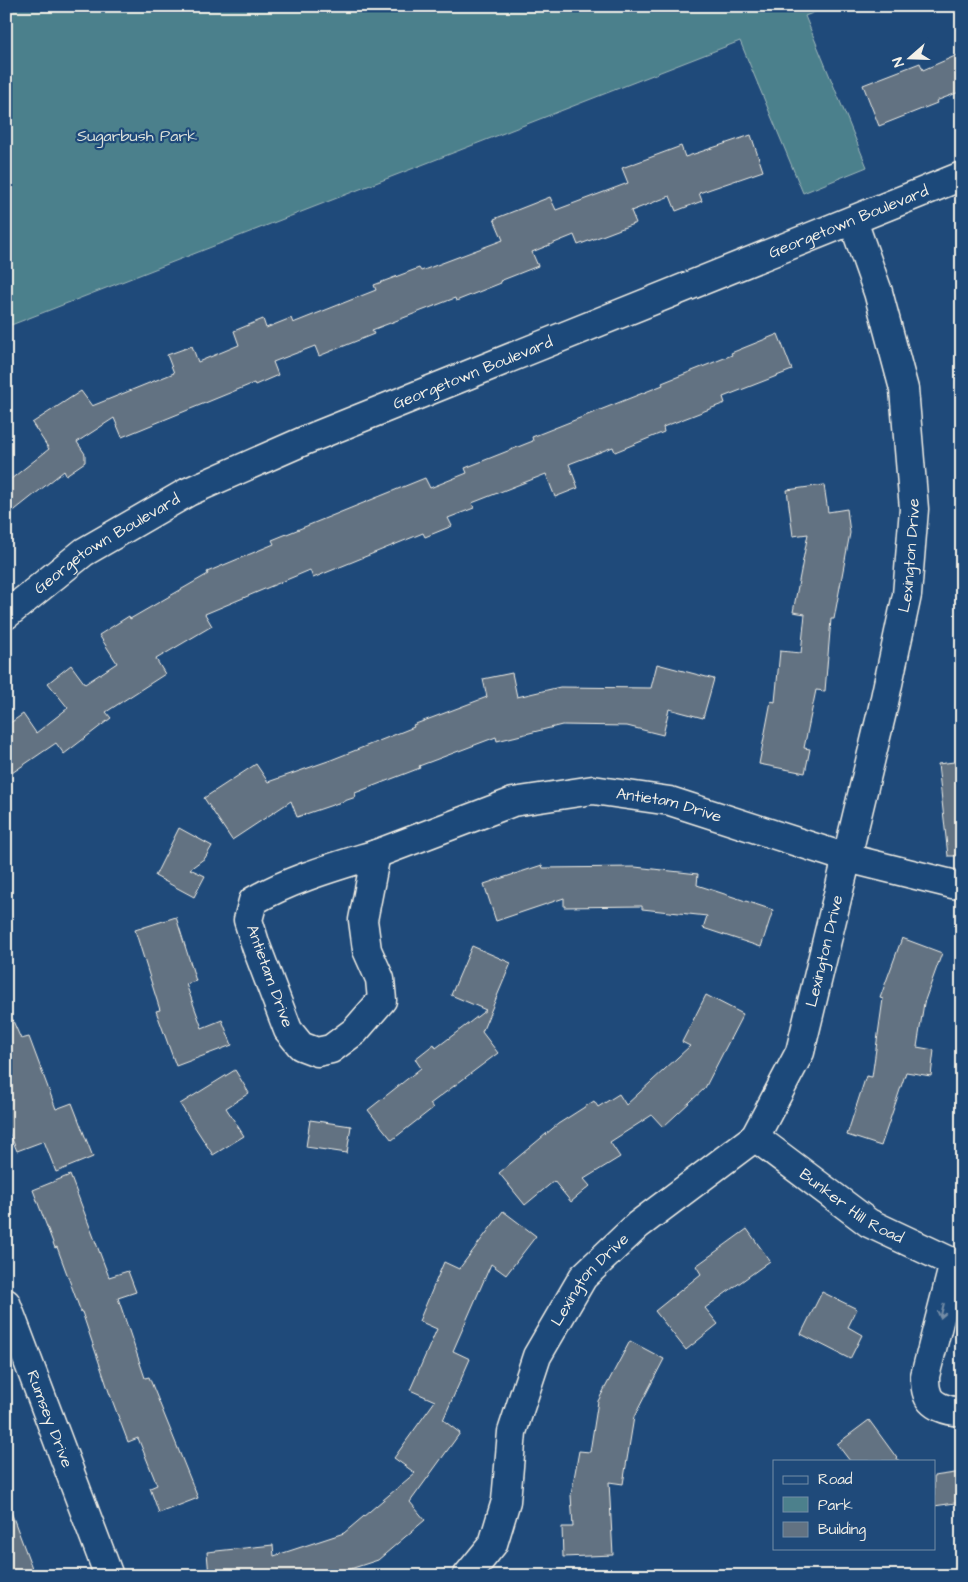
<svg xmlns="http://www.w3.org/2000/svg" width="968" height="1582" viewBox="0 0 968 1582" font-family="'Architects Daughter',sans-serif">
<style>
.green{fill:#4c808c;stroke:#a0b8ba}
.building{fill:#627282;stroke:#f4f1e8}
.lines{fill:none;stroke-linecap:round;stroke-linejoin:round}
.street-casing{stroke:#f4f1e8;stroke-width:31}
.street{stroke:#1f4a7a;stroke-width:28}
.oneway{stroke:#748da6}
.labels{text-anchor:middle;dominant-baseline:central;stroke-width:4.5;stroke-linejoin:round;paint-order:stroke}
.park-label{font-size:16px;fill:#dbe0da;stroke:#1f4a7a}
.street-label{font-size:16px;fill:#f4f1e8;stroke:#1f4a7a}
</style>
<rect width="100%" height="100%" fill="#1f4a7a"/>
<filter id="ink" filterUnits="userSpaceOnUse"><feTurbulence type="fractalNoise" baseFrequency=".02" numOctaves="2"/><feDisplacementMap in="SourceGraphic" scale="10" xChannelSelector="R" yChannelSelector="G"/><feConvolveMatrix kernelMatrix="1 2 1 2 8 2 1 2 1" color-interpolation-filters="sRGB"/></filter>
<g filter="url(#ink)">
<!-- green -->
<path class="green" d="M 6,6 L 830,6 L 805,16 L 867,167 L 803,193 L 740,41 L 6,327 Z"/>
<!-- building -->
<g class="building">
<path d="M 962,53 L 962,91 L 936,101 L 937,103 L 879,126 L 863,85 L 920,63 L 923,70 Z"/>
<path d="M 751,135 L 763,171 L 699,193 L 702,201 L 676,211 L 670,196 L 631,211 L 636,223 L 578,245 L 574,235 L 532,252 L 538,266 L 500,281 L 501,283 L 456,301 L 455,298 L 372,330 L 374,334 L 319,356 L 315,346 L 273,362 L 278,375 L 255,385 L 254,383 L 122,437 L 114,418 L 77,442 L 85,454 L 85,462 L 66,475 L 64,471 L 6,517 L 6,483 L 49,449 L 32,423 L 81,391 L 92,406 L 174,373 L 167,355 L 192,346 L 198,362 L 239,345 L 234,331 L 263,319 L 266,328 L 291,318 L 293,323 L 376,290 L 374,285 L 419,268 L 421,271 L 503,240 L 494,219 L 550,197 L 556,210 L 628,183 L 622,168 L 681,146 L 685,157 Z"/>
<path d="M 778,334 L 792,370 L 723,397 L 725,403 L 663,427 L 664,432 L 615,452 L 613,447 L 569,464 L 578,488 L 555,497 L 546,474 L 472,503 L 474,508 L 448,518 L 452,526 L 425,537 L 423,533 L 313,578 L 310,570 L 205,614 L 212,626 L 156,659 L 165,674 L 106,712 L 111,718 L 64,754 L 56,743 L 6,777 L 6,726 L 23,714 L 36,733 L 68,708 L 48,683 L 71,665 L 85,684 L 117,663 L 99,635 L 129,616 L 130,619 L 208,574 L 207,572 L 274,544 L 272,540 L 425,478 L 430,488 L 467,473 L 465,468 L 533,441 L 532,437 L 663,385 L 662,383 L 732,355 L 731,353 Z"/>
<path d="M 824,485 L 828,512 L 847,509 L 850,533 L 834,619 L 831,619 L 825,691 L 816,690 L 804,748 L 810,749 L 805,773 L 759,764 L 771,701 L 775,702 L 780,651 L 801,653 L 805,614 L 793,612 L 808,534 L 793,536 L 787,490 Z"/>
<path d="M 657,664 L 714,679 L 703,718 L 669,709 L 663,735 L 627,726 L 562,725 L 497,741 L 496,737 L 419,766 L 420,768 L 355,793 L 356,797 L 297,817 L 291,801 L 232,840 L 204,798 L 256,764 L 268,782 L 331,760 L 414,727 L 413,725 L 487,697 L 483,679 L 512,673 L 517,697 L 560,687 L 651,688 Z"/>
<path d="M 962,761 L 962,856 L 948,856 L 938,764 Z"/>
<path d="M 179,828 L 212,846 L 205,858 L 190,869 L 205,876 L 194,897 L 155,876 Z"/>
<path d="M 542,865 L 543,868 L 635,867 L 698,874 L 697,885 L 773,910 L 761,947 L 703,928 L 707,916 L 642,909 L 642,906 L 564,907 L 564,898 L 496,921 L 484,884 Z"/>
<path d="M 176,917 L 196,981 L 186,984 L 202,1028 L 222,1020 L 232,1045 L 176,1066 L 156,1011 L 160,1010 L 135,930 Z"/>
<path d="M 902,938 L 942,953 L 924,1003 L 917,1047 L 934,1050 L 931,1076 L 906,1072 L 881,1146 L 847,1135 L 866,1076 L 872,1077 L 883,999 L 880,998 Z"/>
<path d="M 472,946 L 511,963 L 482,1032 L 498,1053 L 430,1104 L 433,1108 L 392,1140 L 368,1110 L 421,1068 L 415,1059 L 434,1044 L 436,1048 L 486,1010 L 451,995 Z"/>
<path d="M 706,995 L 743,1014 L 705,1088 L 663,1127 L 652,1115 L 610,1142 L 620,1157 L 584,1179 L 590,1186 L 571,1202 L 554,1181 L 525,1205 L 499,1173 L 558,1124 L 594,1101 L 598,1107 L 619,1094 L 626,1105 L 690,1046 L 682,1042 Z"/>
<path d="M 6,1005 L 21,1039 L 29,1037 L 56,1109 L 72,1103 L 93,1157 L 56,1172 L 44,1141 L 17,1151 L 6,1125 Z"/>
<path d="M 235,1070 L 249,1093 L 226,1108 L 244,1136 L 213,1155 L 180,1104 Z"/>
<path d="M 310,1120 L 351,1126 L 347,1153 L 306,1147 Z"/>
<path d="M 70,1175 L 109,1277 L 128,1271 L 136,1292 L 118,1298 L 145,1378 L 149,1377 L 198,1498 L 159,1513 L 150,1488 L 157,1485 L 138,1438 L 128,1442 L 109,1392 L 82,1312 L 81,1312 L 57,1247 L 55,1248 L 33,1190 Z"/>
<path d="M 503,1211 L 536,1236 L 506,1275 L 491,1264 L 453,1351 L 470,1359 L 443,1420 L 460,1433 L 410,1502 L 425,1520 L 378,1560 L 329,1576 L 209,1576 L 207,1552 L 273,1545 L 274,1556 L 344,1533 L 415,1473 L 394,1458 L 435,1401 L 410,1390 L 437,1329 L 419,1321 L 444,1262 L 459,1269 Z"/>
<path d="M 747,1229 L 770,1261 L 705,1308 L 718,1324 L 686,1350 L 655,1311 L 701,1274 L 696,1266 Z"/>
<path d="M 822,1292 L 857,1309 L 848,1327 L 862,1335 L 850,1359 L 801,1334 Z"/>
<path d="M 630,1341 L 664,1359 L 634,1417 L 623,1484 L 609,1482 L 613,1555 L 563,1557 L 562,1527 L 573,1527 L 571,1495 L 579,1451 L 590,1452 L 598,1401 Z"/>
<path d="M 869,1420 L 899,1461 L 850,1461 L 837,1444 Z"/>
<path d="M 962,1472 L 962,1502 L 934,1506 L 934,1476 Z"/>
<path d="M 8,1504 L 35,1576 L 6,1576 L 6,1505 Z"/>
</g>
<g class="lines">
<!-- street casing -->
<g class="street-casing">
<g id="street">
<path id="s1" d="M 6,615 L 84,552 L 188,492 L 306,440 L 962,176"/>
<path id="s2" d="M 376,854 L 513,802 L 593,790 L 670,801 L 847,858 L 952,884 L 962,885"/>
<path d="M 376,854 L 363,920 L 367,950 L 380,979 L 382,1000 L 355,1031 L 331,1049 L 317,1052 L 301,1046 L 288,1030 L 256,946 L 248,920 L 253,901 C 291,879 334,867 376,854 Z"/>
<path id="s3" d="M 755,1137 L 869,1223 L 954,1263 L 962,1265"/>
<path d="M 954,1263 L 925,1376 C 925,1381 925,1388 927,1393 C 930,1406 949,1412 962,1411"/>
<path id="s4" d="M 6,1303 L 109,1576"/>
<path id="s5" d="M 467,1576 L 493,1544 L 506,1501 L 512,1432 L 537,1356 L 583,1277 L 638,1225 L 755,1137 L 800,1052 L 882,712 L 907,595 L 914,509 L 904,389 L 878,292 L 853,221"/>
</g>
</g>
<!-- street -->
<use href="#street" class="street"/>
</g>
<!-- one-way arrows -->
<defs><path id="oneway-shaft" d="M-6 0H5M1.5-3L5.5 0L1.5 3" fill="none" stroke-width="1.6" stroke-linecap="round" stroke-linejoin="round" transform="scale(1.25)"/></defs>
<use class="oneway" href="#oneway-shaft" transform="translate(942 1311) rotate(104)"/>
</g>
<g class="labels">
<!-- park labels -->
<g class="park-label">
<text x="137" y="136">Sugarbush Park</text>
</g>
<!-- street labels -->
<g class="street-label">
<text stroke="none"><textPath href="#s1" startOffset="934">Georgetown Boulevard</textPath></text>
<text stroke="none"><textPath href="#s1" startOffset="529">Georgetown Boulevard</textPath></text>
<text stroke="none"><textPath href="#s1" startOffset="124">Georgetown Boulevard</textPath></text>
<text stroke="none"><textPath href="#s5" startOffset="1154">Lexington Drive</textPath></text>
<text stroke="none"><textPath href="#s2" startOffset="305">Antietam Drive</textPath></text>
<text stroke="none"><textPath href="#s5" startOffset="749">Lexington Drive</textPath></text>
<text transform="translate(270 976) rotate(70)">Antietam Drive</text>
<text stroke="none"><textPath href="#s3" startOffset="119">Bunker Hill Road</textPath></text>
<text stroke="none"><textPath href="#s5" startOffset="329">Lexington Drive</textPath></text>
<text stroke="none"><textPath href="#s4" startOffset="124">Rumsey Drive</textPath></text>
</g>
</g>
<!-- margin -->
<rect width="968" height="1582" fill="none" stroke="#1f4a7a" stroke-width="25"/>
<rect x="12" y="12" width="943" height="1557" fill="none" stroke="#f4f1e8" stroke-width="2" filter="url(#ink)"/>
<!-- legend -->
<rect x="773" y="1460" width="162" height="90" fill="#1f4a7a" stroke="#748da6"/>
<rect x="783" y="1476" width="25" height="8" fill="#1f4a7a" stroke="#748da6"/>
<text x="818" y="1484" font-size="15" fill="#f4f1e8">Road</text>
<rect x="783" y="1497" width="25" height="15" fill="#4c808c" stroke="#748da6"/>
<text x="818" y="1510" font-size="15" fill="#f4f1e8">Park</text>
<rect x="783" y="1522" width="25" height="15" fill="#627282" stroke="#748da6"/>
<text x="818" y="1534" font-size="15" fill="#f4f1e8">Building</text>
<!-- north arrow -->
<g transform="translate(910 58) rotate(250)" stroke="#1f4a7a" stroke-width="4" paint-order="stroke">
<path d="M0-4L9 19L0 12L-9 19Z" fill="#f4f1e8"/>
<text y="-8" font-size="14" font-weight="bold" text-anchor="middle" fill="#f4f1e8">N</text>
</g>
</svg>
